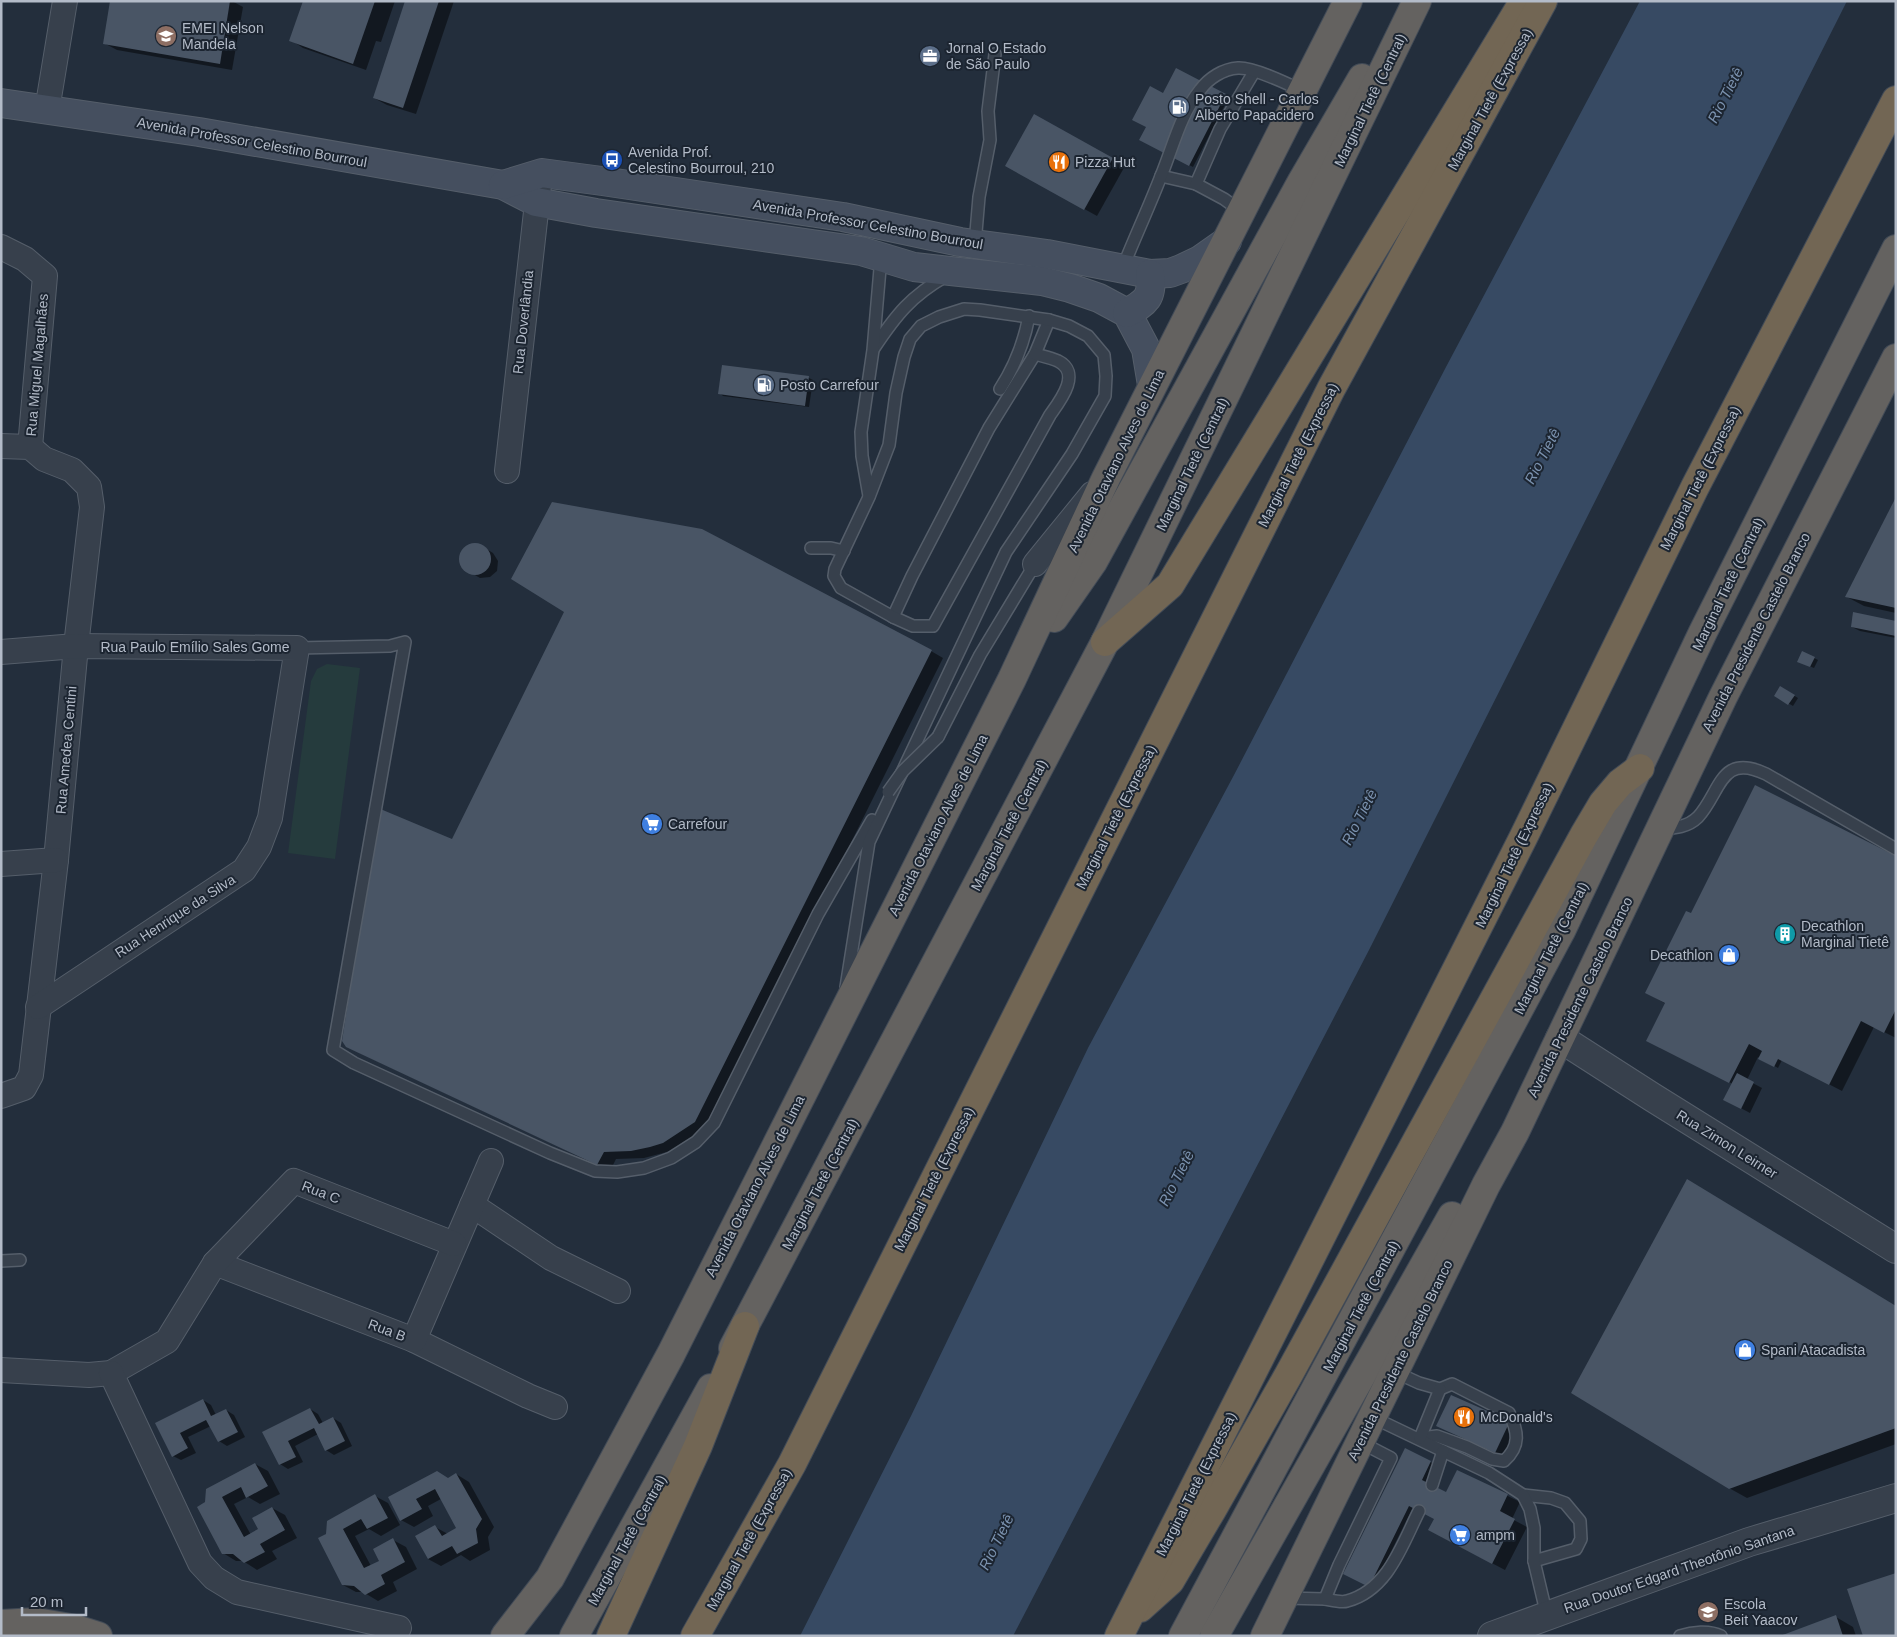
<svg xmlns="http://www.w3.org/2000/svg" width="1897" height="1637" viewBox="0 0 1897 1637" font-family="Helvetica,sans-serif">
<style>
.green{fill:#253b3d}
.water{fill:#374a63}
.shadow{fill:#0007}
.building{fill:#495565}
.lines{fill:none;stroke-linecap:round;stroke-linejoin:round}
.service-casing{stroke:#555e6a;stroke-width:14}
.minor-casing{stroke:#555e6a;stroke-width:26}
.tertiary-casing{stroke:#555e6a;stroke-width:30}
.secondary-casing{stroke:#555e6a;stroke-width:30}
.trunk-casing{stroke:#424b57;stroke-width:30}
.motorway-casing{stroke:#424b57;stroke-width:30}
.service{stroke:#37404c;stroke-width:11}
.minor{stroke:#37404c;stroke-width:24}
.tertiary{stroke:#37404c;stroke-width:28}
.secondary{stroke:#454f5f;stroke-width:28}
.trunk{stroke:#646260;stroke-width:28}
.motorway{stroke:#726654;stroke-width:28}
.service-bridge-casing{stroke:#555e6a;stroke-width:14;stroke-linecap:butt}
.service-bridge{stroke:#37404c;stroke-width:11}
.labels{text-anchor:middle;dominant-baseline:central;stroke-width:4;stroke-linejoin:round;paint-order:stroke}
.poi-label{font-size:14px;fill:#b3bbc8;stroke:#1c2531;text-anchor:start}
.street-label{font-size:14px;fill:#b3bbc8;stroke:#1c2531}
.water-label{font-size:15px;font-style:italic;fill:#7b92af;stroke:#1c2531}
</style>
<rect width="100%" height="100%" fill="#232e3c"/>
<!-- green -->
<path class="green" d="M 327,664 L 360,668 L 335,859 L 288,853 L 311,681 L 317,669 Z"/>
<!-- water -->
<path class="water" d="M 1640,1 L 1847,1 L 1369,950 L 1013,1636 L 800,1636 L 911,1416 L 1088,1048 L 1234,775 L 1446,367 Z"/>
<!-- shadow -->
<g class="shadow">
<path d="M 111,1 L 232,1 L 243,7 L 232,70 L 117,50 L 104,43 Z"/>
<path d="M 305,1 L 395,1 L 381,42 L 376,41 L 366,70 L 303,48 L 291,40 Z"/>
<path d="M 406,1 L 454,1 L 416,114 L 387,105 L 374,98 Z"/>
<path d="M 1177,70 L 1229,97 L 1193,167 L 1141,140 Z"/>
<path d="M 1034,116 L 1125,166 L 1097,216 L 1007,166 Z"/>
<path d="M 724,366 L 809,378 L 813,380 L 809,407 L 723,396 L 720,393 Z"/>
<path d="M 1896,500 L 1896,613 L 1864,606 L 1847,597 Z"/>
<path d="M 470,545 L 480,545 L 493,553 L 498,561 L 497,571 L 490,577 L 480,578 L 463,568 L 460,560 L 463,550 Z"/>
<path d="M 1896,622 L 1896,638 L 1860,631 L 1852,627 Z"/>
<path d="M 931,651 L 943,658 L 708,1129 L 676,1149 L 663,1153 L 644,1158 L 616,1159 L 610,1171 L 360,1053 L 453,841 Z"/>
<path d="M 1814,658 L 1818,660 L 1814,668 L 1802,663 Z"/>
<path d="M 1781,688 L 1798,698 L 1793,706 L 1776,696 Z"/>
<path d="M 1896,857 L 1896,1038 L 1874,1027 L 1842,1091 L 1782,1060 L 1778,1068 L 1758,1057 L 1747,1080 L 1762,1088 L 1750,1113 L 1733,1104 L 1733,1084 L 1660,1048 L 1666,1004 L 1647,993 L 1692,915 Z"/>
<path d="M 1896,1307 L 1896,1444 L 1747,1498 L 1729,1488 Z"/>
<path d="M 203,1400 L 211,1405 L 216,1415 L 226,1410 L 234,1415 L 245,1437 L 227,1446 L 219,1441 L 211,1426 L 188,1437 L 196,1453 L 181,1460 L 173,1456 L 157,1424 Z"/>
<path d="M 310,1409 L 318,1414 L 323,1423 L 333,1418 L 341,1423 L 352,1446 L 334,1455 L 326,1450 L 318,1434 L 295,1446 L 303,1462 L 288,1469 L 280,1464 L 264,1432 Z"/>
<path d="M 1509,1423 L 1522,1430 L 1508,1459 L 1450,1432 Z"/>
<path d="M 1406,1450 L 1434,1464 L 1425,1483 L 1447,1494 L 1457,1471 L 1520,1502 L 1512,1519 L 1527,1527 L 1505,1570 L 1442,1537 L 1435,1518 L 1413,1507 L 1373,1588 L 1345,1573 Z"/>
<path d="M 255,1464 L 268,1471 L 280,1494 L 260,1504 L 248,1497 L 234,1504 L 251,1535 L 260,1530 L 272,1508 L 285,1515 L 297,1538 L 272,1551 L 277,1559 L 257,1570 L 243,1561 L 236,1561 L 223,1553 L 199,1507 Z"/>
<path d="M 456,1474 L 469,1482 L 494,1527 L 488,1537 L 490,1550 L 470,1561 L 461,1555 L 441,1566 L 428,1559 L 435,1527 L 448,1534 L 457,1529 L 441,1499 L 428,1506 L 433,1516 L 414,1527 L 401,1520 L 389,1498 L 448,1479 Z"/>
<path d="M 375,1496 L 388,1503 L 400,1525 L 381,1536 L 369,1529 L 355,1536 L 371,1566 L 381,1561 L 393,1540 L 406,1547 L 417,1569 L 393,1582 L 397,1591 L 378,1601 L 363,1592 L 356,1592 L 343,1585 L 320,1539 Z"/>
<path d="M 1836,1617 L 1853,1627 L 1856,1636 L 1783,1636 Z"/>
</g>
<!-- building -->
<g class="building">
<path d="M 110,1 L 230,1 L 220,64 L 103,44 Z"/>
<path d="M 303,1 L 375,1 L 353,64 L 289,41 Z"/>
<path d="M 405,1 L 439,1 L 403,108 L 373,98 Z"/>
<path d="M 1176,68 L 1226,94 L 1189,166 L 1139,140 L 1146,127 L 1132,120 L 1150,86 L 1163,93 Z"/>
<path d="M 1034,114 L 1113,158 L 1084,210 L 1005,166 Z"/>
<path d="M 722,365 L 809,376 L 805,406 L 718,394 Z"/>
<path d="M 1896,497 L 1896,608 L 1845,597 Z"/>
<path d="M 552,502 L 702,529 L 932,650 L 695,1122 L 663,1143 L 650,1147 L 631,1151 L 604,1152 L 597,1165 L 346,1047 L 342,1041 L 378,808 L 452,839 L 564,612 L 511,579 Z"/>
<circle cx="475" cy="559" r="16"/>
<path d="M 1853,612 L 1896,621 L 1896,636 L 1851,627 Z"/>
<path d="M 1802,651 L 1815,657 L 1810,667 L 1797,662 Z"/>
<path d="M 1780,686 L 1795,695 L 1788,705 L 1774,696 Z"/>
<path d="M 1755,785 L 1896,856 L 1896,1009 L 1884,1033 L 1861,1021 L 1829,1085 L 1778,1059 L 1774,1067 L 1758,1059 L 1762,1051 L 1749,1044 L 1729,1083 L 1646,1041 L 1665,1003 L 1645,993 L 1686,911 L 1691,913 Z"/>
<path d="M 1737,1073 L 1754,1082 L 1741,1109 L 1723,1100 Z"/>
<path d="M 1687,1179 L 1896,1306 L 1896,1428 L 1729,1489 L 1571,1393 Z"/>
<path d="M 1451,1395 L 1510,1421 L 1495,1453 L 1436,1426 Z"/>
<path d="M 203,1399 L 211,1416 L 226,1409 L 238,1432 L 218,1442 L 206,1420 L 180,1433 L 188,1448 L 172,1457 L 155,1423 Z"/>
<path d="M 310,1408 L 319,1424 L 333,1417 L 345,1441 L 325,1451 L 314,1428 L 288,1441 L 296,1457 L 279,1465 L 262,1432 Z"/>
<path d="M 1405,1448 L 1431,1461 L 1422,1480 L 1446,1492 L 1457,1470 L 1508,1494 L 1500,1511 L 1515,1519 L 1492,1564 L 1428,1530 L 1434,1519 L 1409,1506 L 1369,1587 L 1343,1574 Z"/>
<path d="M 255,1463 L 268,1486 L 246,1498 L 241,1487 L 222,1497 L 244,1537 L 258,1529 L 252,1518 L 272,1507 L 285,1530 L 260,1544 L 265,1552 L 244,1563 L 233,1554 L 222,1554 L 197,1507 L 205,1502 L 206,1489 Z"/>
<path d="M 437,1471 L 448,1478 L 456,1473 L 482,1519 L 476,1529 L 478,1543 L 457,1554 L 452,1546 L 428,1559 L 415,1536 L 435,1525 L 442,1536 L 456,1528 L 435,1489 L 416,1499 L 422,1509 L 400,1521 L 388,1497 Z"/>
<path d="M 375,1494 L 388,1518 L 367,1529 L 361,1519 L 343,1529 L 364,1568 L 379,1561 L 373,1549 L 393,1538 L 405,1562 L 381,1575 L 385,1584 L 365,1595 L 354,1586 L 342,1585 L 318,1538 L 326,1534 L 327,1521 Z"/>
<path d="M 1896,1573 L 1896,1636 L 1863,1636 L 1847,1589 Z"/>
<path d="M 1836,1615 L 1843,1636 L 1780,1636 Z"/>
</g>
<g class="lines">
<!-- service casing -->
<g class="service-casing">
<g id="service">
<path d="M 1161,176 L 1196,184 L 1224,199 L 1242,212"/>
<path d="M 1196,184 L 1220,129 L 1254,72"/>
<path d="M 975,244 L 979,197 L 990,140 L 988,111 L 995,54"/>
<path d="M 1123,267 C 1135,237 1149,207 1161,176 C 1173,147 1180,115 1200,90 C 1209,78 1223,69 1238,68 C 1253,67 1288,84 1303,91"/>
<path d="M 874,348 C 896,315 911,296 946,276"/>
<path d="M 1000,389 C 1015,366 1024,343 1029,316"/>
<path d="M 869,496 L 862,456 L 861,432 L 873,350 L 881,257"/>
<path d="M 811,548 L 831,548 L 844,551"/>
<path d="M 893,617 L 912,576 L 989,428 L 1035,354 L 1049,320"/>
<path d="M 297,648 L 390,646 L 405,642 L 333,1050 L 354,1063 L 550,1153 L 595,1171 L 617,1172 L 644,1168 L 671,1158 L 696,1142 L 714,1123 L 818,914 L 872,820"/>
<path d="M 938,737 L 980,655 L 1035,564"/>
<path d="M 1662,829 C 1675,828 1688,827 1698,817 C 1721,792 1720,752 1766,774 L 1896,849"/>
<path d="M 846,987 L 869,842 L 1006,552 L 1072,454 L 1105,396 L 1106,376 L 1104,355 L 1088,336 L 1069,326 L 1049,320 L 980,310 L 964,309 L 939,317 L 921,326 L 910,339 L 904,357 L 896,393 L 889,445 L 869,497 L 835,569 L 834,576 L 841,588 L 893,617 L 913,626 L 933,626 L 1050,415 C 1060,401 1082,373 1058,361 C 1051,358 1042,356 1035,354"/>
<path d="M 1,1261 L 20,1260"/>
<path d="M 1395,1372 L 1419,1383 L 1440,1389 L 1452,1384 L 1509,1413 C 1518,1431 1521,1446 1504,1461 L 1492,1459 L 1467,1447 L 1437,1436 L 1420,1438"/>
<path d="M 1372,1417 L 1489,1473 L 1523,1495 L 1551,1498 L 1565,1503 L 1580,1521 L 1581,1539 L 1576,1549 L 1534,1561"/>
<path d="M 1420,1438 L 1440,1389"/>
<path d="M 1432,1485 L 1443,1451"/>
<path d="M 1523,1495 L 1530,1509 L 1534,1528 L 1534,1561 L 1547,1616"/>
<path d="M 1285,1598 L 1325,1599 L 1339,1565 L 1391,1458 L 1360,1442"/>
<path d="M 1325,1599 C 1331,1600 1341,1603 1347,1601 C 1388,1590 1402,1545 1419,1511"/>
<path d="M 1680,1636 C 1692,1632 1709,1630 1721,1636"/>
</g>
</g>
<!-- minor casing -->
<g class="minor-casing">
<g id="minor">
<path d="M 47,110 L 65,1"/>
<path d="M 1,247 L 25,259 L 45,276 L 30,447"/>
<path d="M 1,446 L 30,447 L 44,459 L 72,470 L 89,487 L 92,507 L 76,646 L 56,860 L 31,1075 L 24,1088 L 1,1096"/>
<path d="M 507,471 L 539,185"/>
<path d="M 1035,564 L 1092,494"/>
<path d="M 1,652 L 76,646 L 297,648 L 270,818 L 259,847 L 244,870 L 38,1007"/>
<path d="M 1,864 L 56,860"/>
<path d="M 472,1205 L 551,1258 L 618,1291"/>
<path d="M 215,1263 L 414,1340 L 528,1396 L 555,1407"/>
<path d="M 414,1340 L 491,1161"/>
<path d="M 1,1370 L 89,1375 L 111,1373 L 167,1341 L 215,1263 L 294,1181 L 454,1244"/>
<path d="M 111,1373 L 200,1563 L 214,1578 L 237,1592 L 399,1628"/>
</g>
</g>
<!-- tertiary casing -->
<g class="tertiary-casing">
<g id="tertiary">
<path d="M 1560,1038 L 1652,1097 L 1896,1249"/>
<path d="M 1492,1636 L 1749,1542 L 1896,1498"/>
</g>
</g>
<!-- secondary casing -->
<g class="secondary-casing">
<g id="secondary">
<path d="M 1,103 L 199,132 L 503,185 L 536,202 L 596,213 L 861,251 L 914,267 L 1042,281 L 1070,288 L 1099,298 L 1127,313 L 1146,349 L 1152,385"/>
<path d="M 503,185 L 542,173 L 602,181 L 843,217 L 960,242 L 1047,254 L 1150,274 L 1170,273 L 1181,269 L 1200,260 L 1227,241"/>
<path d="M 1127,313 C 1146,302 1153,298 1150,274"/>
</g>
</g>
<!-- trunk casing -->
<g class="trunk-casing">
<g id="trunk">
<path d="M 1054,618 L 1093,562 L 1302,181 L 1362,78"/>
<path d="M 733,1348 L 1105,642 L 1417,1"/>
<path d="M 1,1624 L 36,1622 L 76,1629 L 98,1636"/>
<path d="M 505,1636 L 550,1578 L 671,1354 L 1012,679 L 1106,478 L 1348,1"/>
<path d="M 574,1636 L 711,1388"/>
<path d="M 1183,1636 L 1561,931 L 1703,632 L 1896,249"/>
<path d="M 1214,1636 L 1452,1216"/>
<path d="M 1265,1636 L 1486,1185 L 1515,1132 L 1723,697 L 1896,358"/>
</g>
</g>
<!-- motorway casing -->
<g class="motorway-casing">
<g id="motorway">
<path d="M 1105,642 L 1170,585 L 1519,9"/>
<path d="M 1140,1608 L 1170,1581 L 1212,1510 L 1289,1374 L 1584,835 L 1603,803 L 1620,783 L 1640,768"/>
<path d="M 611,1636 L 698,1446 L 745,1326"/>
<path d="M 695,1636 L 792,1464 L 1331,389 L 1543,1"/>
<path d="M 1119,1636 L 1523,838 L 1695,487 L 1896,100"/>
</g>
</g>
<!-- service -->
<use href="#service" class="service"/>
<!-- minor -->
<use href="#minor" class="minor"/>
<!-- tertiary -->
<use href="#tertiary" class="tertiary"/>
<!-- secondary -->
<use href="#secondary" class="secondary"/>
<!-- trunk -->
<use href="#trunk" class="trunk"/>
<!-- motorway -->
<use href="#motorway" class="motorway"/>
<!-- service-bridge casing -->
<g class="service-bridge-casing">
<path id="service-bridge" d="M 888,792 L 903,771 L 938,737"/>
</g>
<!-- service-bridge -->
<use href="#service-bridge" class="service-bridge"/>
</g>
<!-- icons -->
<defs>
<g id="school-disc" transform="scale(1.125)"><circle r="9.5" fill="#8d6e63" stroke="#1c2531"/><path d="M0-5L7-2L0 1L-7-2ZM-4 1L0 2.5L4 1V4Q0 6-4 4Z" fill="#fff"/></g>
<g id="office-disc" transform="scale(1.125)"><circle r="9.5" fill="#5c6f8a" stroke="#1c2531"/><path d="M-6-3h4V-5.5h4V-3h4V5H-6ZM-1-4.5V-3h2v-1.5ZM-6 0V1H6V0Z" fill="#fff"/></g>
<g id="fuel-disc" transform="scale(1.125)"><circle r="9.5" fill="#5c6f8a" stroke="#1c2531"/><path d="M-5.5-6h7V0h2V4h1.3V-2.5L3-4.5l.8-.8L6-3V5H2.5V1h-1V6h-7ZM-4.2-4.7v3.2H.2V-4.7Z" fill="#fff"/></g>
<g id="bus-disc" transform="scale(1.125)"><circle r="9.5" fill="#1a4fb4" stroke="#1c2531"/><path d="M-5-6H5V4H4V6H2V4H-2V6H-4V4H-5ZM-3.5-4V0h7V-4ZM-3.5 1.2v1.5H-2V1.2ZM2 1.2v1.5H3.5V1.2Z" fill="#fff"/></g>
<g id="restaurant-disc" transform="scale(1.125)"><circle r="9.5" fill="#e8710a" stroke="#1c2531"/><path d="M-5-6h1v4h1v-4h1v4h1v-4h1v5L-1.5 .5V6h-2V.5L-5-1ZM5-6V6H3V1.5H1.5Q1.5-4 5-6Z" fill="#fff"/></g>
<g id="supermarket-disc" transform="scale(1.125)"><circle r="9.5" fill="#3f7fe0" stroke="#1c2531"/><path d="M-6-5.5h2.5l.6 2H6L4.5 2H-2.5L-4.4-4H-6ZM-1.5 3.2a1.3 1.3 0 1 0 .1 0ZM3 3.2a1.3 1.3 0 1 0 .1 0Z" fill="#fff"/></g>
<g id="building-disc" transform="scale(1.125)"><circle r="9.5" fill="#0f9aa8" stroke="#1c2531"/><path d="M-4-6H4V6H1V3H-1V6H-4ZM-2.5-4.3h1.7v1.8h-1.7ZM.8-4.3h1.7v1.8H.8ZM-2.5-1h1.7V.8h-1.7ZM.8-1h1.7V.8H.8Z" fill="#fff"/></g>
<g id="shop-disc" transform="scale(1.125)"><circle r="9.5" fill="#3f7fe0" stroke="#1c2531"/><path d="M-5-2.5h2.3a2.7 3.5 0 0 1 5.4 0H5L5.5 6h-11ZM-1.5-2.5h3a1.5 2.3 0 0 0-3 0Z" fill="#fff"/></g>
</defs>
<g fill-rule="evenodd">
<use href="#school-disc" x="166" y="36"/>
<use href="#office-disc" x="930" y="56"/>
<use href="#fuel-disc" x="1179" y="107"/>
<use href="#bus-disc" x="612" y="160"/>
<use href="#restaurant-disc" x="1059" y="162"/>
<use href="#fuel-disc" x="764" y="385"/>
<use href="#supermarket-disc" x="652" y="824"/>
<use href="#building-disc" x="1785" y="934"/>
<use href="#shop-disc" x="1729" y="955"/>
<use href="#shop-disc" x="1745" y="1350"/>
<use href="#restaurant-disc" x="1464" y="1417"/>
<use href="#supermarket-disc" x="1460" y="1535"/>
<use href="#school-disc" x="1708" y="1612"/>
</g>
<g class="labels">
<!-- poi labels -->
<g class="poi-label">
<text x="182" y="28">EMEI Nelson<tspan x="182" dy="16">Mandela</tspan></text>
<text x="946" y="48">Jornal O Estado<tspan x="946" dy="16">de São Paulo</tspan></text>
<text x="1195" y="99">Posto Shell - Carlos<tspan x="1195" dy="16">Alberto Papacidero</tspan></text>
<text x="628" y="152">Avenida Prof.<tspan x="628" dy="16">Celestino Bourroul, 210</tspan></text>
<text x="1075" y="162">Pizza Hut</text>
<text x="780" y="385">Posto Carrefour</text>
<text x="668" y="824">Carrefour</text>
<text x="1801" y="926">Decathlon<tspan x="1801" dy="16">Marginal Tietê</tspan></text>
<text x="1713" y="955" text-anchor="end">Decathlon</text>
<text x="1761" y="1350">Spani Atacadista</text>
<text x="1480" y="1417">McDonald's</text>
<text x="1476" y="1535">ampm</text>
<text x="1724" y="1604">Escola<tspan x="1724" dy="16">Beit Yaacov</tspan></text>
</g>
<!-- street labels -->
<g class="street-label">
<text transform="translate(1490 99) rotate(-61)">Marginal Tietê (Expressa)</text>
<text transform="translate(1370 100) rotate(-64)">Marginal Tietê (Central)</text>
<text transform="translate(252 142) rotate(10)">Avenida Professor Celestino Bourroul</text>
<text transform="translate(868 224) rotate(10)">Avenida Professor Celestino Bourroul</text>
<text transform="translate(523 322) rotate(-84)">Rua Doverlândia</text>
<text transform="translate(37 365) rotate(-85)">Rua Miguel Magalhães</text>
<text transform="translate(1298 455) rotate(-63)">Marginal Tietê (Expressa)</text>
<text transform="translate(1116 461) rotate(-64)">Avenida Otaviano Alves de Lima</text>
<text transform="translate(1192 464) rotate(-64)">Marginal Tietê (Central)</text>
<text transform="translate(1700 478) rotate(-63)">Marginal Tietê (Expressa)</text>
<text transform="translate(1728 584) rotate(-64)">Marginal Tietê (Central)</text>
<text transform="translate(1756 632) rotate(-63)">Avenida Presidente Castelo Branco</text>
<text x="195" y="647">Rua Paulo Emílio Sales Gome</text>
<text transform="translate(66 750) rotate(-85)">Rua Amedea Centini</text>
<text transform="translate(1116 817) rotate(-63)">Marginal Tietê (Expressa)</text>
<text transform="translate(938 825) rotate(-63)">Avenida Otaviano Alves de Lima</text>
<text transform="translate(1009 825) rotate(-62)">Marginal Tietê (Central)</text>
<text transform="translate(1514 855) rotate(-64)">Marginal Tietê (Expressa)</text>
<text transform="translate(175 916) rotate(-33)">Rua Henrique da Silva</text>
<text transform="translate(1551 948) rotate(-63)">Marginal Tietê (Central)</text>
<text transform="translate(1580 997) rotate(-64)">Avenida Presidente Castelo Branco</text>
<text transform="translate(1727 1144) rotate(32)">Rua Zimon Leirner</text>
<text transform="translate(934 1179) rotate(-63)">Marginal Tietê (Expressa)</text>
<text transform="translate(820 1184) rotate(-62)">Marginal Tietê (Central)</text>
<text transform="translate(755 1186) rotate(-63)">Avenida Otaviano Alves de Lima</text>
<text transform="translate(321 1192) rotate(21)">Rua C</text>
<text transform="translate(1361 1306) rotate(-62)">Marginal Tietê (Central)</text>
<text transform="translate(387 1330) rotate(21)">Rua B</text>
<text transform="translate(1400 1360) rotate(-64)">Avenida Presidente Castelo Branco</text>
<text transform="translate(1196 1484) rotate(-63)">Marginal Tietê (Expressa)</text>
<text transform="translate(749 1539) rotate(-61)">Marginal Tietê (Expressa)</text>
<text transform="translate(627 1540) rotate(-61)">Marginal Tietê (Central)</text>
<text transform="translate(1679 1569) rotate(-19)">Rua Doutor Edgard Theotônio Santana</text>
</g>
<!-- water labels -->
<g class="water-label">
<text transform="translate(1725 95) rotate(-63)">Rio Tietê</text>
<text transform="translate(1542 456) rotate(-63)">Rio Tietê</text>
<text transform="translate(1359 817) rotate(-63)">Rio Tietê</text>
<text transform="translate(1176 1178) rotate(-63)">Rio Tietê</text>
<text transform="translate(996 1542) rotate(-64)">Rio Tietê</text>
</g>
</g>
<!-- border -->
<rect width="1897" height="1637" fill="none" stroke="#b3bbc8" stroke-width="5"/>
<!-- scale -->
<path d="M22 1607v8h64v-8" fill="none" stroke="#b3bbc8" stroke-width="2.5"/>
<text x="30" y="1607" font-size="15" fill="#b3bbc8" stroke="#1c2531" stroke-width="4" paint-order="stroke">20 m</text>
</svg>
